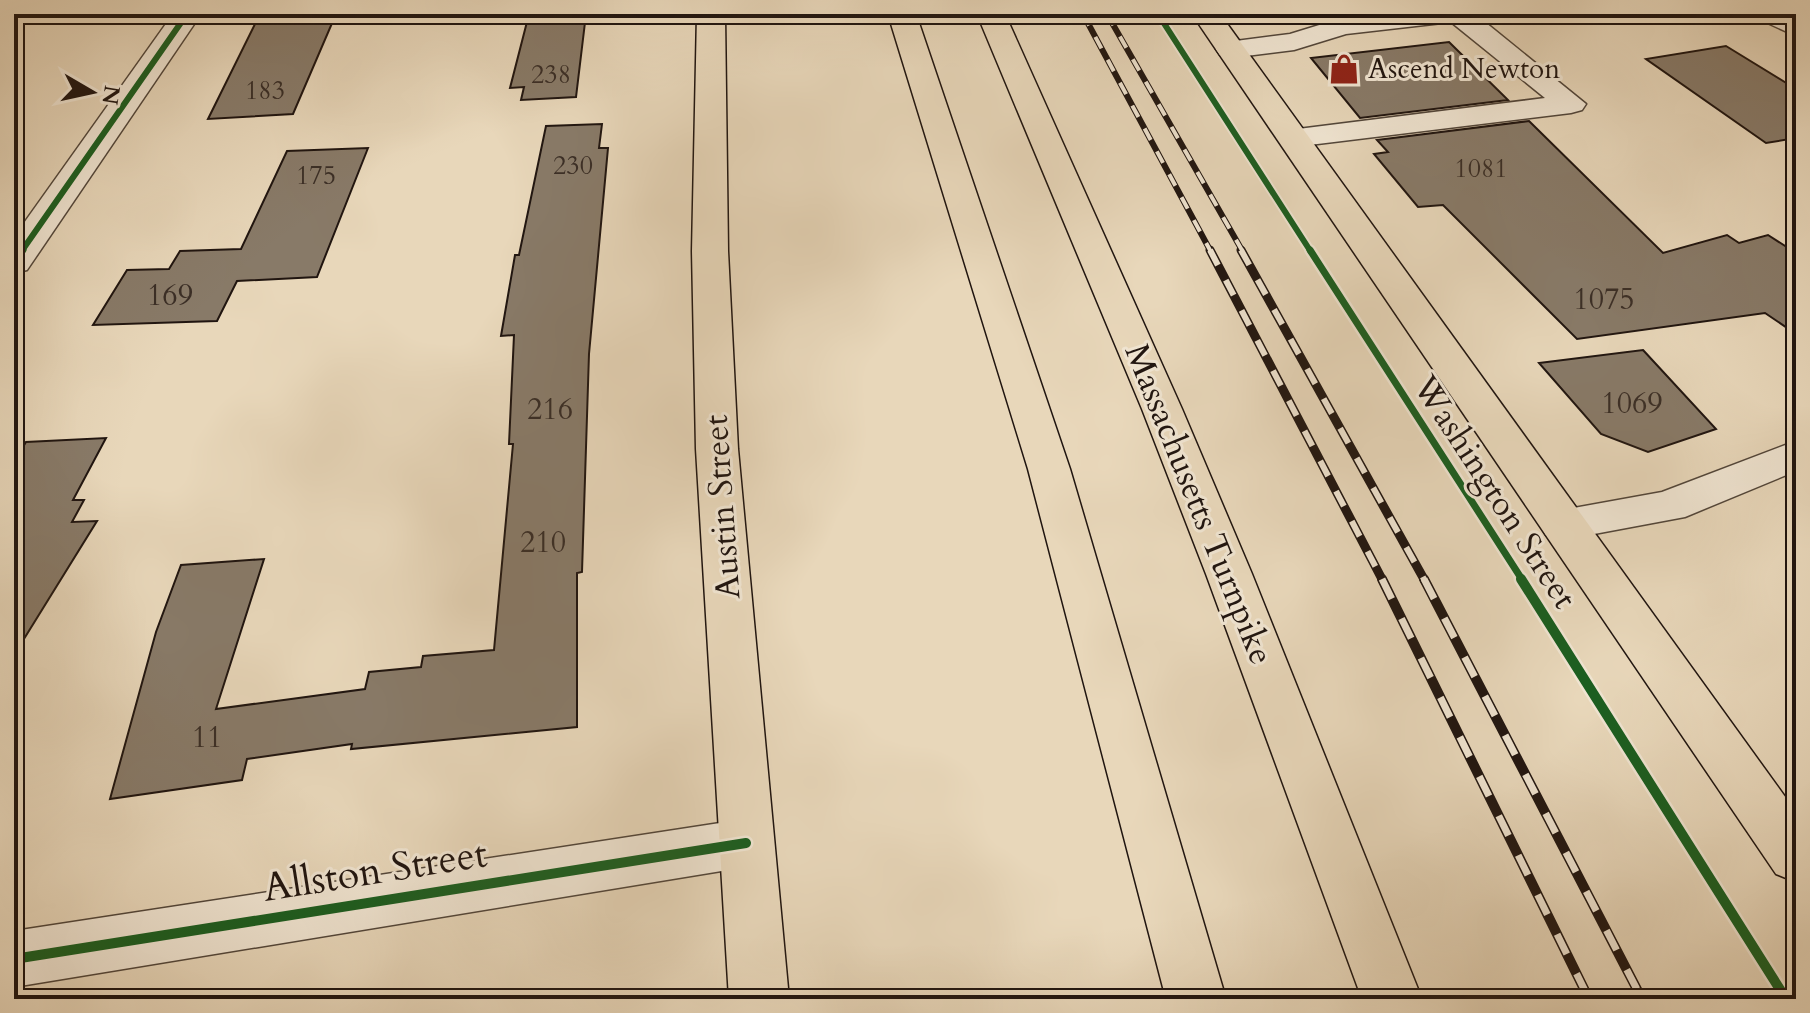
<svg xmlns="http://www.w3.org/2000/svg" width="1810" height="1013" viewBox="0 0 1810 1013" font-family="Cardo,serif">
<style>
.building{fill:#887a68;stroke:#201510;stroke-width:2}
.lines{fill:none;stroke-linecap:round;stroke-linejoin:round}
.minor-casing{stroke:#52463a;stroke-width:3}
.major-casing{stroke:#201510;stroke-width:3}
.highway-casing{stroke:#201510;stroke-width:3}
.minor{fill:#f0e5d2;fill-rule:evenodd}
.major{fill:#e8d7ba;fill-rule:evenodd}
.highway{fill:#e8d7ba;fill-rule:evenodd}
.rail-far2-casing{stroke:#201510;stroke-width:6}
.rail-far1-casing{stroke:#201510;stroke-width:9}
.rail-casing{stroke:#201510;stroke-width:10}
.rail-far2{stroke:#f0e5d2;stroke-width:4;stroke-dasharray:13;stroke-linecap:butt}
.rail-far1{stroke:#f0e5d2;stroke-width:6;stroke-dasharray:17;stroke-linecap:butt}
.rail{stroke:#f0e5d2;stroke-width:7;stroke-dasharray:22;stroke-linecap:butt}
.cycleway-far2-casing{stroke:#f0e5d2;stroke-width:10}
.cycleway-far1-casing{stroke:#f0e5d2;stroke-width:12}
.cycleway-casing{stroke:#f0e5d2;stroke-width:15}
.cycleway-far2{stroke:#1b5e20;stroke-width:6}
.cycleway-far1{stroke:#1b5e20;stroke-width:7}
.cycleway{stroke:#1b5e20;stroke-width:10}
.labels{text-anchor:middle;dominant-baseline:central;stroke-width:6;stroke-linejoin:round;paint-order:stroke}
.far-number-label{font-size:26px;fill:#3a2e26}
.far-poi-label{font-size:28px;fill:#201510;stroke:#f0e5d2;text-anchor:start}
.number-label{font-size:30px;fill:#3a2e26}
.street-label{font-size:34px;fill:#201510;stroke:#f0e5d2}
.near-street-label{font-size:40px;fill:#201510;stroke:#f0e5d2}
</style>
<rect width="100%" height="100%" fill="#e8d7ba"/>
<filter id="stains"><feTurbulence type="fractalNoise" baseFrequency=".0025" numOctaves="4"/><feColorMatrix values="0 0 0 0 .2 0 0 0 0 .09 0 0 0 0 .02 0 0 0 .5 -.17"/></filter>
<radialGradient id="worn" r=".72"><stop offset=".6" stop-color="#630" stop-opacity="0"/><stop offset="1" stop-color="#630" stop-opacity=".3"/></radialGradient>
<!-- building -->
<g class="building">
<path d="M 260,14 L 336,14 L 293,114 L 208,119 Z"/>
<path d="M 529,14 L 586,14 L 576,97 L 521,100 L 524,87 L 510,88 Z"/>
<path d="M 1449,42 L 1508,100 L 1360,118 L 1311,58 Z"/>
<path d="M 1726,46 L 1796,89 L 1796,138 L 1766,143 L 1646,59 Z"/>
<path d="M 1529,121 L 1663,253 L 1727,235 L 1739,243 L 1768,235 L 1796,253 L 1796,334 L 1765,313 L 1577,339 L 1443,205 L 1418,207 L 1374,154 L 1388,152 L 1377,140 Z"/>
<path d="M 602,124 L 599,148 L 608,148 L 589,354 L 582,572 L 577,573 L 577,727 L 351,749 L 352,744 L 247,759 L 242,780 L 110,799 L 156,632 L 181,565 L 264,559 L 216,709 L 365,689 L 369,672 L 421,667 L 423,656 L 494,650 L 513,444 L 509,444 L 514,335 L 501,336 L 515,255 L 519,255 L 546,126 Z"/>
<path d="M 368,148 L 317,277 L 237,281 L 217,321 L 93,325 L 127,270 L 169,269 L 180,251 L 241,249 L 287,151 Z"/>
<path d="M 1643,350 L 1716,429 L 1648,452 L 1601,434 L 1539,363 Z"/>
<path d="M 106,438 L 73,500 L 84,500 L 72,522 L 97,521 L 14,655 L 14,462 L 26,442 Z"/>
</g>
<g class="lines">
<!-- minor casing -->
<g class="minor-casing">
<g id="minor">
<path d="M 173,14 L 201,14 L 27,270 L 14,273 L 14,237 Z"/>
<path d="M 1375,14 L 1475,14 L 1586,104 L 1582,110 L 1571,113 L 1293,147 L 1282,145 L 1277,138 L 1282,131 L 1545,98 L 1451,22 L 1346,34 L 1294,50 L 1230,58 L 1220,55 L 1216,49 L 1220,43 L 1290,34 L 1342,18 Z"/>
<path d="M 1757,14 L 1796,17 L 1796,36 L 1761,20 Z"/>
<path d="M 1796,441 L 1796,471 L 1685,517 L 1562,540 L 1546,535 L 1540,524 L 1546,513 L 1662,492 Z"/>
<path d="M 746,819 L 766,826 L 774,843 L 766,860 L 746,867 L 14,987 L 14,931 Z"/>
</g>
</g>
<!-- major casing -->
<g class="major-casing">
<g id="major">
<path d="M 697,14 L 725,14 L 728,251 L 738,449 L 789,999 L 729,999 L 696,449 L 692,251 Z"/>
<path d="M 1192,14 L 1220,14 L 1796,812 L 1796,882 L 1776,874 Z"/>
</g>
</g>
<!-- highway casing -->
<g class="highway-casing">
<g id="highway">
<path d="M 888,14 L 916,14 L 1070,469 L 1226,999 L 1166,999 L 1028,469 Z"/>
<path d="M 977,14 L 1005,14 L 1182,409 L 1252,574 L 1422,999 L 1362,999 L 1206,574 L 1142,409 Z"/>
</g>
</g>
<!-- minor -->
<use href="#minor" class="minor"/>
<!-- major -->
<use href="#major" class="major"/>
<!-- highway -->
<use href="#highway" class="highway"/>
<!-- rail-far2 casing -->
<g class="rail-far2-casing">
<g id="rail-far2">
<path d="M 1083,14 L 1211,252"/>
<path d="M 1107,14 L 1243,252"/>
</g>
</g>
<!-- rail-far1 casing -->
<g class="rail-far1-casing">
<g id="rail-far1">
<path d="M 1210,250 L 1383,581"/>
<path d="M 1241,250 L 1425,581"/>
</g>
</g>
<!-- rail casing -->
<g class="rail-casing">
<g id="rail">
<path d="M 1382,579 L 1589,999"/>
<path d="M 1424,579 L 1642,999"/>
</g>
</g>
<!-- rail-far2 -->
<use href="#rail-far2" class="rail-far2"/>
<!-- rail-far1 -->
<use href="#rail-far1" class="rail-far1"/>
<!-- rail -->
<use href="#rail" class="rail"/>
<!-- cycleway-far2 casing -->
<g class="cycleway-far2-casing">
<g id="cycleway-far2">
<path d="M 1158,14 L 1311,252"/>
<path d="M 21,252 L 187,14"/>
</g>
</g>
<!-- cycleway-far1 casing -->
<g class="cycleway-far1-casing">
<g id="cycleway-far1">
<path d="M 1310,250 L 1523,581"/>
<path d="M 14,262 L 23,250"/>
</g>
</g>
<!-- cycleway casing -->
<g class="cycleway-casing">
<g id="cycleway">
<path d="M 1521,579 L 1786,999"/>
<path d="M 14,959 L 746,843"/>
</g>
</g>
<!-- cycleway-far2 -->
<use href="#cycleway-far2" class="cycleway-far2"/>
<!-- cycleway-far1 -->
<use href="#cycleway-far1" class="cycleway-far1"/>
<!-- cycleway -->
<use href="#cycleway" class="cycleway"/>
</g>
<!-- icons -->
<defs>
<g id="shop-bare" transform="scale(2.4)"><path d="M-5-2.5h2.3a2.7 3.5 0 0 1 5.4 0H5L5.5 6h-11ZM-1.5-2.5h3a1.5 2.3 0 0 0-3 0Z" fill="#8f2418" stroke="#f0e5d2" stroke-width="2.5" paint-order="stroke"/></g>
</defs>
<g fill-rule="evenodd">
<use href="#shop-bare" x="1344" y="69"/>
</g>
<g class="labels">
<!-- far-number labels -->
<g class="far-number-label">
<text x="551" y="74">238</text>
<text x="265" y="90">183</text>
<text x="573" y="165">230</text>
<text x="1481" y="168">1081</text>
<text x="316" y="175">175</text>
</g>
<!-- far-poi labels -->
<g class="far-poi-label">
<text x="1368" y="69">Ascend Newton</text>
</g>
<!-- number labels -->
<g class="number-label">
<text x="170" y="295">169</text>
<text x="1604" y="299">1075</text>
<text x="1632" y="403">1069</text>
<text x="550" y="409">216</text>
<text x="543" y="542">210</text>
<text x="207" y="737">11</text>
</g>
<!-- street labels -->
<g class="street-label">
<text transform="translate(1495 492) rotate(57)">Washington Street</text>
<text transform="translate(1199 504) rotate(68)">Massachusetts Turnpike</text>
<text transform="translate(722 507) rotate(-94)">Austin Street</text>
</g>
<!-- near-street labels -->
<g class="near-street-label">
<text transform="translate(375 871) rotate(-9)">Allston Street</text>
</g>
</g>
<!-- margin -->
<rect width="1810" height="1013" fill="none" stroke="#e8d7ba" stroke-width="48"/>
<rect x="16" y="16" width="1778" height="981" fill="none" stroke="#201510" stroke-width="4"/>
<rect x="24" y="24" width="1762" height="965" fill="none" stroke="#201510" stroke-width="2"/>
<!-- north arrow -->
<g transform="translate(92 92) rotate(99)" stroke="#f0e5d2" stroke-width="6" paint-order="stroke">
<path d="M0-6L14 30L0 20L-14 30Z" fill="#201510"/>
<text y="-12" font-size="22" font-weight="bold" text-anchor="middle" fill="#201510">N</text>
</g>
<rect width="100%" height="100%" filter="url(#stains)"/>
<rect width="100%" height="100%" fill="url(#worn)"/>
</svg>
